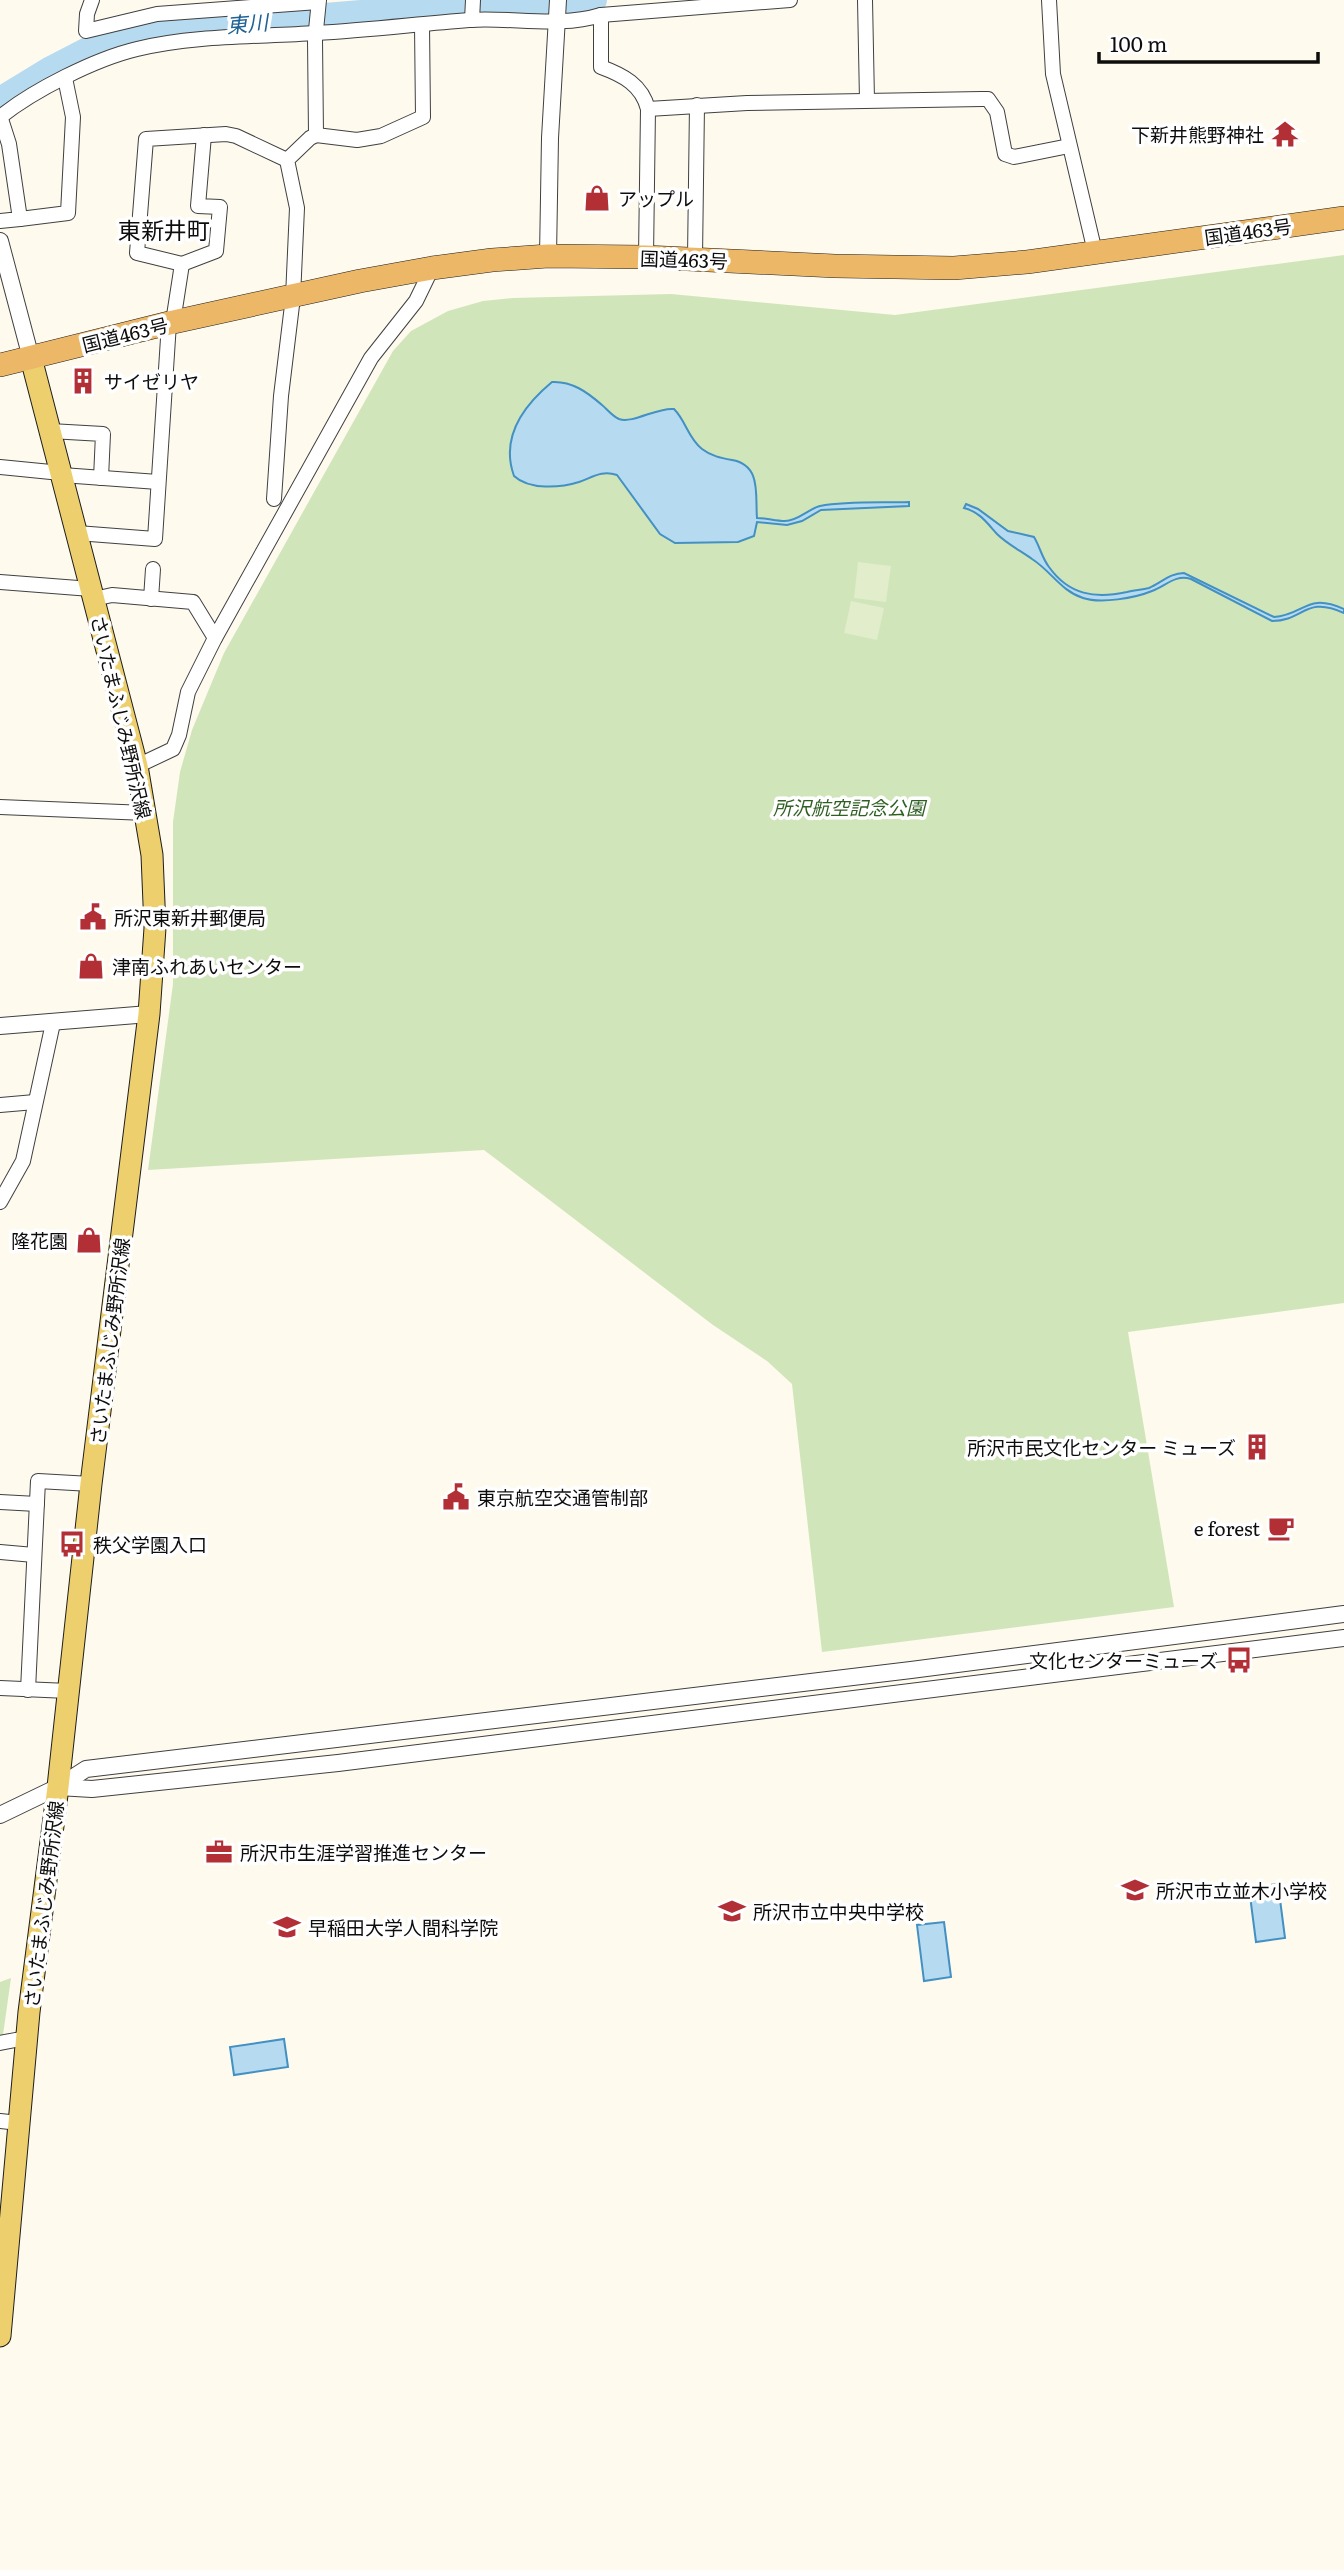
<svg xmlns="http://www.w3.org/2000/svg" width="1344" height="2570" viewBox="0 0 1344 2570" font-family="Literata,'Noto Sans JP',serif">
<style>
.green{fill:#d1e5ba}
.pitch{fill:#e1edcb}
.water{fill:#b6dbf1;stroke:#4390c3;stroke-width:2}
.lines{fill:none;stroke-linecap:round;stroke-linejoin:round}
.river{stroke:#b6dbf1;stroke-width:26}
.minor-casing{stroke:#404040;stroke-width:16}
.tertiary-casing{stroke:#404040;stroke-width:18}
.primary-casing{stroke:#1e1e1e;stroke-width:23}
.trunk-casing{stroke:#1e1e1e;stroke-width:24}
.minor{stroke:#fff;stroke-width:14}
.tertiary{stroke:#fff;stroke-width:16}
.primary{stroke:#eecf6d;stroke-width:21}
.trunk{stroke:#ecb766;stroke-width:23}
.labels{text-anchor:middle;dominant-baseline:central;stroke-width:7;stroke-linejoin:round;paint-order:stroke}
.poi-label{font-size:19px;fill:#0d0d0d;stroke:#fff;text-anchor:start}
.street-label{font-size:19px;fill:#0d0d0d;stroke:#fff}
.park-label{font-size:19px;font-style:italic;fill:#2f5f22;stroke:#fff}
.water-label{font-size:21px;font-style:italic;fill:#206295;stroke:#fff}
.quarter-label{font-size:23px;fill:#0d0d0d;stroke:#fff}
</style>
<rect width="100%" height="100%" fill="#fefaee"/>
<!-- green -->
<g class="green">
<path d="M 1344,255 L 1344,1303 L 1128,1332 L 1174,1607 L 822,1652 L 792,1384 L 767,1361 L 713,1325 L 484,1150 L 148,1170 L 173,984 L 173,822 L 180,772 L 192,730 L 224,653 L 393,351 L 411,331 L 448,311 L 483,301 L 513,298 L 671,294 L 895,315 Z"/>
<path d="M 11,1978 L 3,2035 L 0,2036 L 0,1982 Z"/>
</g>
<!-- pitch -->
<g class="pitch">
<path d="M 858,562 L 891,566 L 886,602 L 854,598 Z"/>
<path d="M 851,601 L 884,608 L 877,640 L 844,633 Z"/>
</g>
<!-- water -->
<g class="water">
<path d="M 552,382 C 572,381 587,392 602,405 C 607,409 612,416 619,419 C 633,424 657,407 674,409 C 686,421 688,438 702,449 C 711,456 721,458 732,460 C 762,465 755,496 757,518 C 767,518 775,521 785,521 C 798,521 808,509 820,506 C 848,501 881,503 909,502 L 909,506 L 821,510 L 802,521 L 787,525 L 757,522 L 754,536 L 738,542 L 675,543 L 660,534 L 617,475 C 602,470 593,477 579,482 C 560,488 529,490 514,476 C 500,437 523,406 552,382 Z"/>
<path d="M 966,504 L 978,509 L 1008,531 L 1034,537 C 1040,547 1042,558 1049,567 C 1069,595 1095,599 1127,592 C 1134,590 1141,590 1149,588 C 1161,583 1170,573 1184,573 L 1274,617 C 1305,615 1306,592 1344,609 L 1344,613 C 1305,595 1304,621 1272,621 L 1191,579 C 1175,574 1166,586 1152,591 C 1135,598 1101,604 1083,598 C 1061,591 1051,571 1032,559 C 1021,551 1007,544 997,534 C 987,523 980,512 964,508 Z"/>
<path d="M 1278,1884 L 1285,1938 L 1256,1942 L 1249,1888 Z"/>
<path d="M 944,1922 L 951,1977 L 924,1981 L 917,1925 Z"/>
<path d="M 284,2039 L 288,2067 L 234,2075 L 230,2047 Z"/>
</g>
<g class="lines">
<!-- river -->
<path class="river" d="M 0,100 L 49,70 L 103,42 L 177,28 L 483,3 L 594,0"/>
<!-- minor casing -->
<g class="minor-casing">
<g id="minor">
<path d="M 92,0 L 87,14 L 86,31 L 157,14 L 318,2"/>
<path d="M 865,0 L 867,100"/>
<path d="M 1049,0 L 1053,74 L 1095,252"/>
<path d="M 601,15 L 601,67 C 623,75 642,85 648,109 L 646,257"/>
<path d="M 472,20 L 473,0"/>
<path d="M 648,109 L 747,103 L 982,99 L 988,99 L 997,112 L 1005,154 L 1014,157 L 1069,146"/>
<path d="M 0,116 L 9,144 L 20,219 L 0,221"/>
<path d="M 0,117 C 34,90 95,59 137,49 C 195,35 257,37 316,33 C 367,30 418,24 469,20 C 513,17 559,28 601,15 L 790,0"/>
<path d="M 316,135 L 357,140 L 381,136 L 423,117 L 422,25"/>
<path d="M 20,219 L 68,213 L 73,117 L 65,78"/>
<path d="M 695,258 L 697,105"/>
<path d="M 182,264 L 216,251 L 220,207 L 198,206 L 204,135"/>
<path d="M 173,322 L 182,264 L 137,253 L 146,139 L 226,134 L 236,136 L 287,160"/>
<path d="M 50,431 L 103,434 L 101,478"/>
<path d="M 0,467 L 61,473"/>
<path d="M 62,475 L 158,482"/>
<path d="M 274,499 L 281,396 L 293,297 L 297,208 L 287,160 L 310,138 L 316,135 L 315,40 L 319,0"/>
<path d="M 77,533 L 155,539 L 169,323"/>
<path d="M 0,582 L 91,589"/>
<path d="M 94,599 L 112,595 L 193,602 L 215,638"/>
<path d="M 151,599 L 153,569"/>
<path d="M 137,766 L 173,749 L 179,735 L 188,692 L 215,638 L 371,358 L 416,301 L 432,268"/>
<path d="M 0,807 L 146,813"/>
<path d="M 0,1105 L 35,1102"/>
<path d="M 0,1202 L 23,1161 L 53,1023"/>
<path d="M 0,1502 L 37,1504"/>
<path d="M 0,1552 L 34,1555"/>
<path d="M 0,1688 L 68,1691"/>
<path d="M 28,1690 L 38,1481 L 91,1484"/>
<path d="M 0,2043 L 26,2038"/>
<path d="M 0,2121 L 19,2123"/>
</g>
</g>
<!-- tertiary casing -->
<g class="tertiary-casing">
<g id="tertiary">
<path d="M 0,241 L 31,358"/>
<path d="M 548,256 L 550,138 L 558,0"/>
<path d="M 0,1026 L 149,1014"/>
<path d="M 58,1787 L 92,1789 L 338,1763 L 1344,1638"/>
<path d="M 0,1815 L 58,1787 L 86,1769 L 911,1670 L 1344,1614"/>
</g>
</g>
<!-- primary casing -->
<g class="primary-casing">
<path id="primary" d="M 0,2336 L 29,2012 L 58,1787 L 91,1484 L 149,1014 L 155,928 L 152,855 L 137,766 L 31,358"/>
</g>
<!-- trunk casing -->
<g class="trunk-casing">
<path id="trunk" d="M 0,365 L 169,323 L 360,281 L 432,268 L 492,260 L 548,256 L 646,257 L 835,266 L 954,268 L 1027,262 L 1344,218"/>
</g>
<!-- minor -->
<use href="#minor" class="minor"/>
<!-- tertiary -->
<use href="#tertiary" class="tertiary"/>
<!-- primary -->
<use href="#primary" class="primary"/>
<!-- trunk -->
<use href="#trunk" class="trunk"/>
</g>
<!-- icons -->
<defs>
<g id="temple-bare" transform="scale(2.1)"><path d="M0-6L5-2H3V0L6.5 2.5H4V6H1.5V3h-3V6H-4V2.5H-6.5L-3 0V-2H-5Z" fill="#b22f36" stroke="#fff" stroke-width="2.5" paint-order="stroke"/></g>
<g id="shop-bare" transform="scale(2.1)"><path d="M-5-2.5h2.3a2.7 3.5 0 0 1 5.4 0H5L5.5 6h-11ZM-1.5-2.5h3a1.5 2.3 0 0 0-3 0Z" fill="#b22f36" stroke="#fff" stroke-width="2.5" paint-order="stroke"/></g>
<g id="building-bare" transform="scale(2.1)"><path d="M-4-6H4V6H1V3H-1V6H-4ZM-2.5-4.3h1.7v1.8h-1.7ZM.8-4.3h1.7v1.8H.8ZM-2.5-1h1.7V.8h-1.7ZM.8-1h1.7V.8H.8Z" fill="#b22f36" stroke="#fff" stroke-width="2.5" paint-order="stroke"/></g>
<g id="civic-bare" transform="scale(2.1)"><path d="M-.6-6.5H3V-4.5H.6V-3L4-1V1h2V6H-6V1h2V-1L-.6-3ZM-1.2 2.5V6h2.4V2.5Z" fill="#b22f36" stroke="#fff" stroke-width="2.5" paint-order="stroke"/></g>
<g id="cafe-bare" transform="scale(2.1)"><path d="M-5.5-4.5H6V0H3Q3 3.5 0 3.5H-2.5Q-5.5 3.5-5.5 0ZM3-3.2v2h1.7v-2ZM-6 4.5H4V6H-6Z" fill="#b22f36" stroke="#fff" stroke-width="2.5" paint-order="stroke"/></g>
<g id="bus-bare" transform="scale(2.1)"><path d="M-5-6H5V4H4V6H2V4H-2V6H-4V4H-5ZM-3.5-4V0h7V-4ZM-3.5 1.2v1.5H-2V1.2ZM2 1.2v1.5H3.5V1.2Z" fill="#b22f36" stroke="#fff" stroke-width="2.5" paint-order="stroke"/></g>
<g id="office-bare" transform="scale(2.1)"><path d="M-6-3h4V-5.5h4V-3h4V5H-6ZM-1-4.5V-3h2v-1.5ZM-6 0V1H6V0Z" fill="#b22f36" stroke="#fff" stroke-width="2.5" paint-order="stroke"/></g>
<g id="school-bare" transform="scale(2.1)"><path d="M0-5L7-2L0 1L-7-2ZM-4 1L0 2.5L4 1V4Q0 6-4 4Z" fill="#b22f36" stroke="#fff" stroke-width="2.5" paint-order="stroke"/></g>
<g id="university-bare" transform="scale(2.1)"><path d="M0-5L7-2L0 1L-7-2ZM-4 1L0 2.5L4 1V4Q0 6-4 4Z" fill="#b22f36" stroke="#fff" stroke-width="2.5" paint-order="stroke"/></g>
</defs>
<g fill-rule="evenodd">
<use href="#temple-bare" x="1285" y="134"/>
<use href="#shop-bare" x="597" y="198"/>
<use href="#building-bare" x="83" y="381"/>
<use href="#civic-bare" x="93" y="917"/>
<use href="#shop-bare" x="91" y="966"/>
<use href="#shop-bare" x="89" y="1240"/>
<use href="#building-bare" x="1257" y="1447"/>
<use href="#civic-bare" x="456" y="1497"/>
<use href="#cafe-bare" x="1281" y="1528"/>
<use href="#bus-bare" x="72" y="1544"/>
<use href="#bus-bare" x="1239" y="1660"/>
<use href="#office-bare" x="219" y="1852"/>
<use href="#school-bare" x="1135" y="1890"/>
<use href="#school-bare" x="732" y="1911"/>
<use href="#university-bare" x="287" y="1927"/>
</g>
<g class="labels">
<!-- poi labels -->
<g class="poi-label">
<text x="1264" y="134" text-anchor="end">下新井熊野神社</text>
<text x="618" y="198">アップル</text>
<text x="104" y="381">サイゼリヤ</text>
<text x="114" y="917">所沢東新井郵便局</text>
<text x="112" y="966">津南ふれあいセンター</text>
<text x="68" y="1240" text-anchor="end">隆花園</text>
<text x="1236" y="1447" text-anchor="end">所沢市民文化センター ミューズ</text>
<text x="477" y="1497">東京航空交通管制部</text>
<text x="1260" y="1528" text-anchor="end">e forest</text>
<text x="93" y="1544">秩父学園入口</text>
<text x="1218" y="1660" text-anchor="end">文化センターミューズ</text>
<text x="240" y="1852">所沢市生涯学習推進センター</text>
<text x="1156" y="1890">所沢市立並木小学校</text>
<text x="753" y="1911">所沢市立中央中学校</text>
<text x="308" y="1927">早稲田大学人間科学院</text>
</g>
<!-- street labels -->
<g class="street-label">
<text transform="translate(1248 231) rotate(-8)">国道463号</text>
<text transform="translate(684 259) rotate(2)">国道463号</text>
<text transform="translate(125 334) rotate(-14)">国道463号</text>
<text transform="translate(122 717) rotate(77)">さいたまふじみ野所沢線</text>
<text transform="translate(109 1341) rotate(-83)">さいたまふじみ野所沢線</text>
<text transform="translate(43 1904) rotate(-83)">さいたまふじみ野所沢線</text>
</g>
<!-- park labels -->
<g class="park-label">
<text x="849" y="807">所沢航空記念公園</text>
</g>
<!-- water labels -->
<g class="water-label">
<text transform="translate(247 22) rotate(-5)">東川</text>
</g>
<!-- quarter labels -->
<g class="quarter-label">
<text x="164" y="229">東新井町</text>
</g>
</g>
<!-- scale -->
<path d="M1099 52v10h219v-10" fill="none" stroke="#0d0d0d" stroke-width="3.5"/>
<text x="1110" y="52" font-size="21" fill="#0d0d0d" stroke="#ffffff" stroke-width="5" paint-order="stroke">100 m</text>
</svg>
